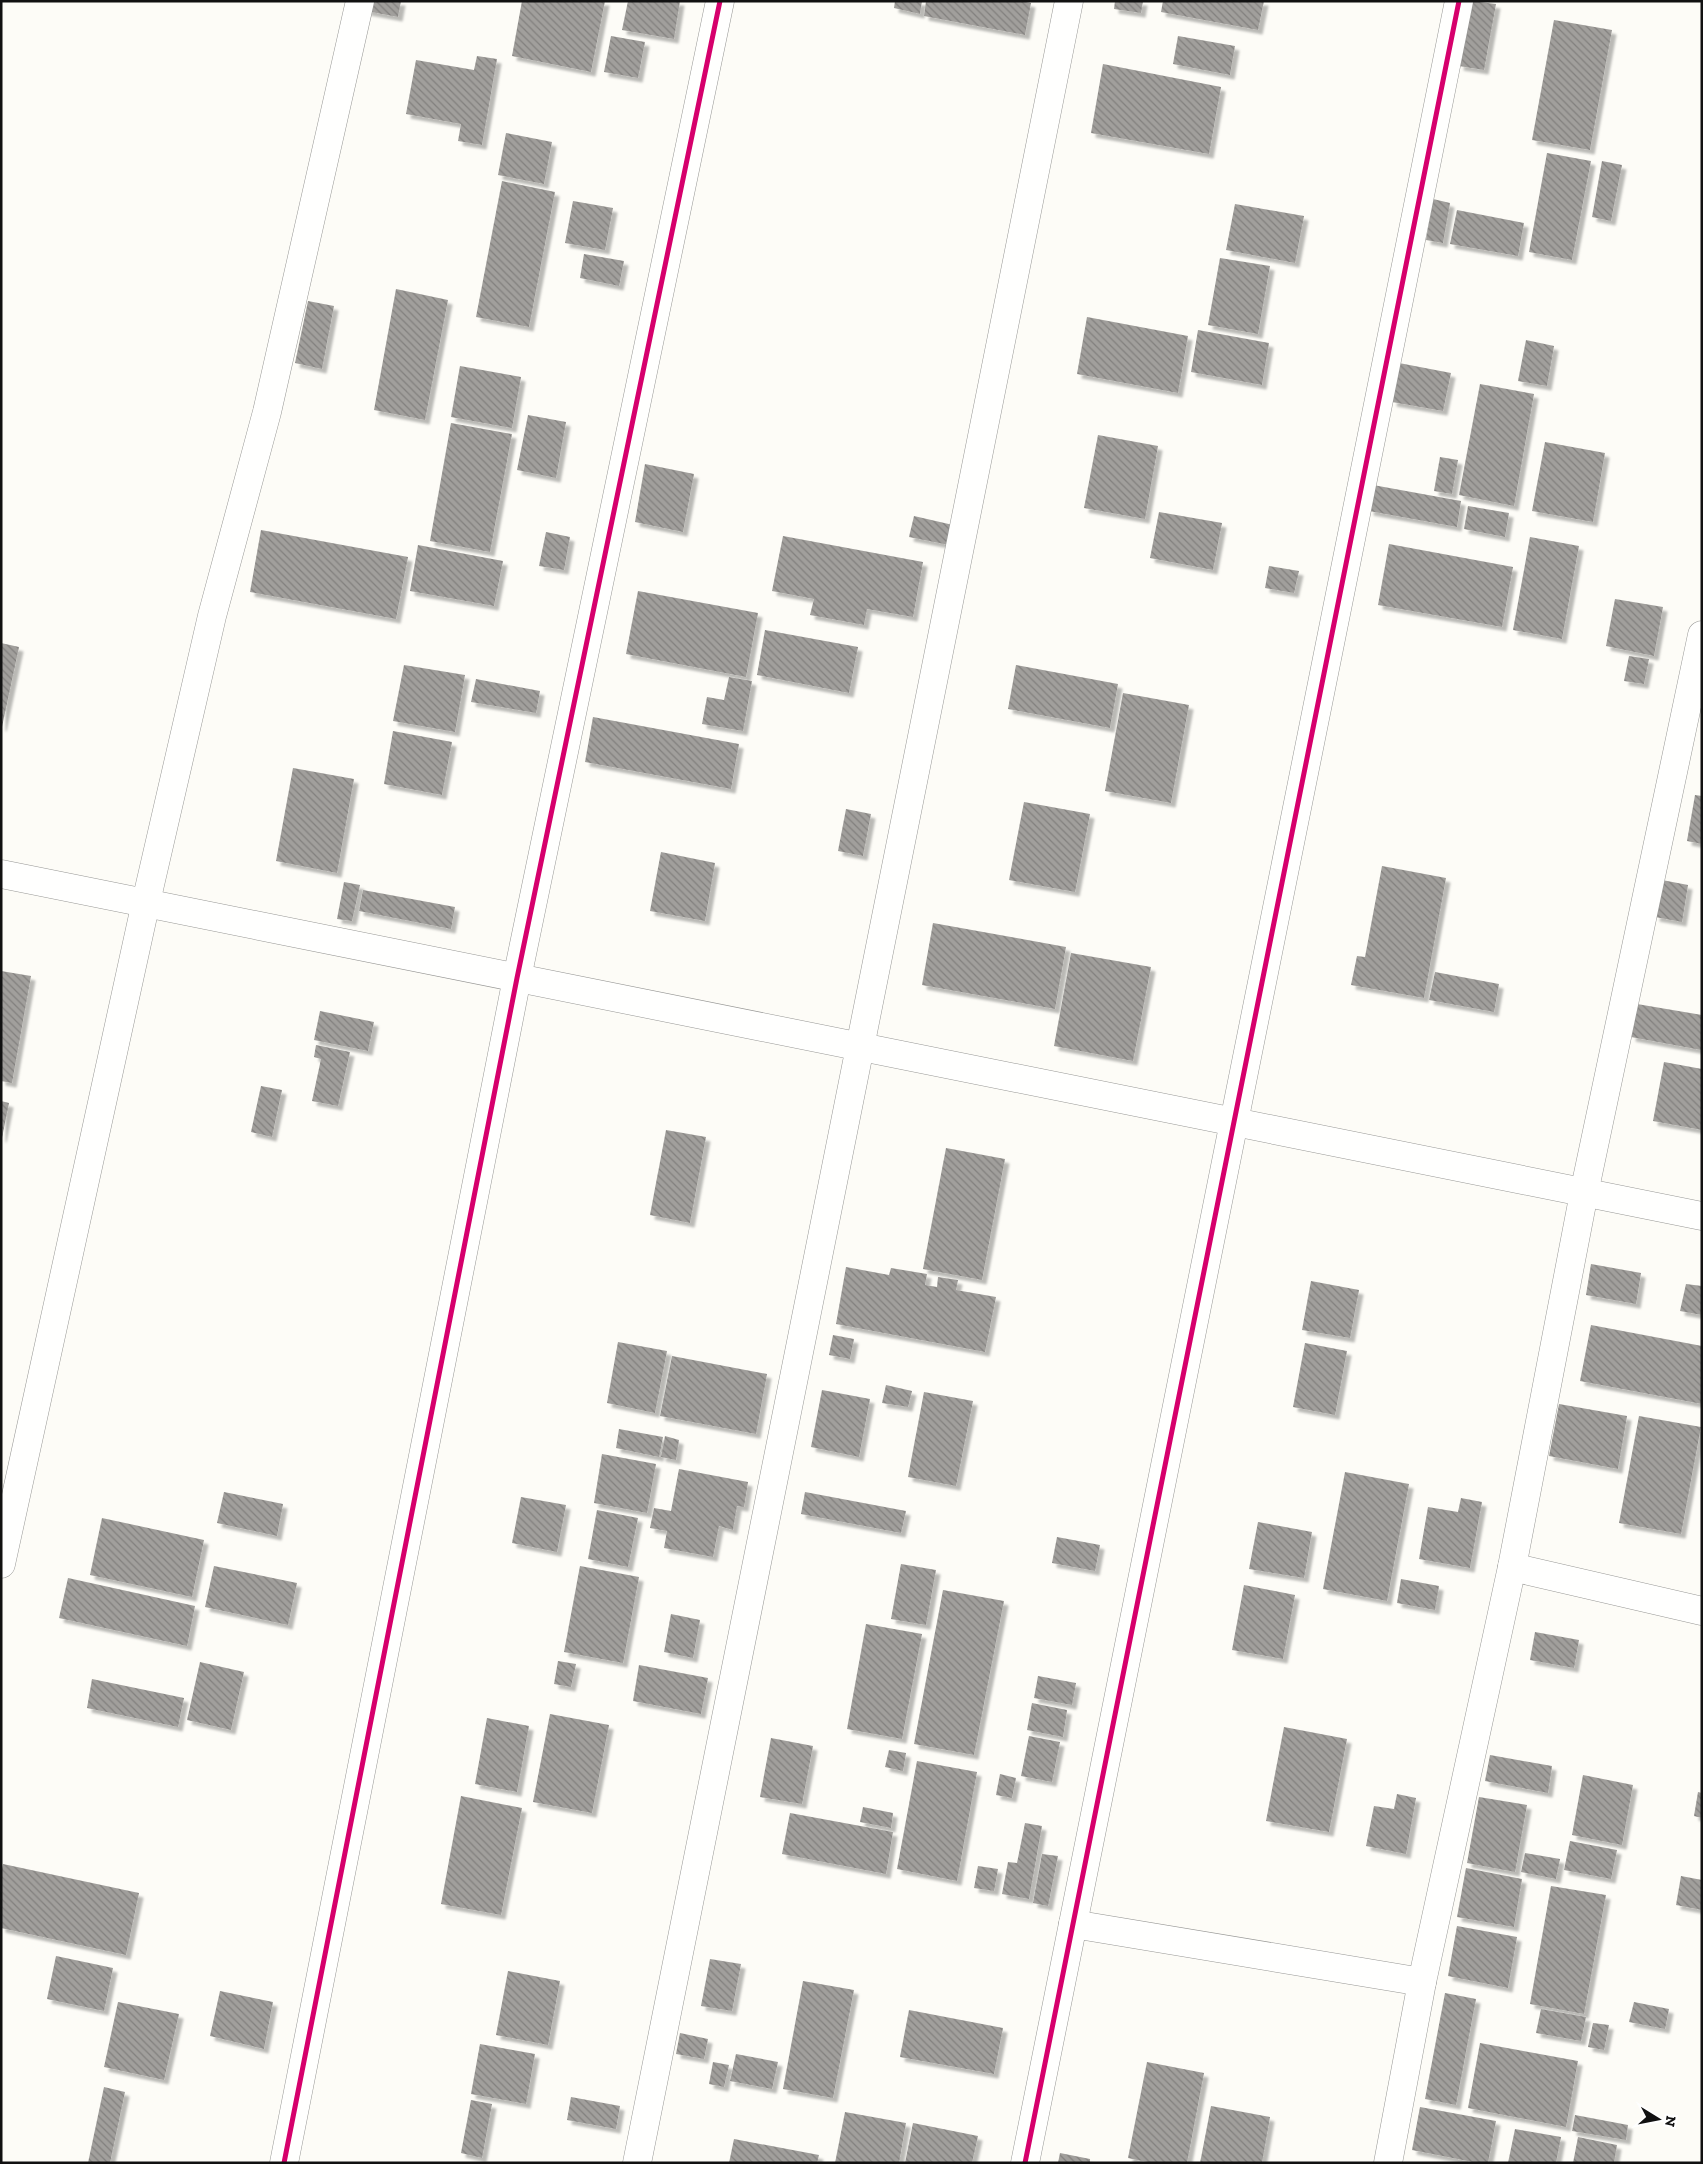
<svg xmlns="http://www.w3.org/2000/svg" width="1703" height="2164" viewBox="0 0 1703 2164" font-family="'Zilla Slab',serif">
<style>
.building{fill:url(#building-back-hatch);filter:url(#shadow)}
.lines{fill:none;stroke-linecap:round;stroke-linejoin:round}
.minor-casing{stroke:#979795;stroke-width:29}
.minor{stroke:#fffffe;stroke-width:28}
.cycleway-casing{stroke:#fff;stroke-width:8}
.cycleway{stroke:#d6006c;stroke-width:5}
</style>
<defs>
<pattern id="building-back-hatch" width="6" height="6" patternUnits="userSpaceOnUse" patternTransform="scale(1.25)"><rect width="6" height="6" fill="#a19f9c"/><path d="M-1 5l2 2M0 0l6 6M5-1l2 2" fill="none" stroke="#82807e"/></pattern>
<filter id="shadow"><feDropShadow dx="4.5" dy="4.5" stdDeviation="1" flood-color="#0004"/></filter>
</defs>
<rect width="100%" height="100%" fill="#fdfcf7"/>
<!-- building -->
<g class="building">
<path d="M 368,1 L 401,1 L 398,17 L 366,11 Z"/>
<path d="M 522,1 L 605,1 L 591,72 L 512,56 Z"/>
<path d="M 628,1 L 680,1 L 674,39 L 622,30 Z"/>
<path d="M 895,1 L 922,1 L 920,14 L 894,8 Z"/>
<path d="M 926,1 L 1021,1 L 1031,3 L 1025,35 L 924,16 Z"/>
<path d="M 1115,1 L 1143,1 L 1141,13 L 1114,9 Z"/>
<path d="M 1163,1 L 1264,1 L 1258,30 L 1161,12 Z"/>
<path d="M 1470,1 L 1496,4 L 1484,70 L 1459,66 Z"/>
<path d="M 1554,20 L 1612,30 L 1590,150 L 1532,140 Z"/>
<path d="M 611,36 L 645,42 L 638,78 L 604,72 Z"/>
<path d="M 1178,36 L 1235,46 L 1230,75 L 1173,64 Z"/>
<path d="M 477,56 L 497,59 L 482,145 L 458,141 L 461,124 L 406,114 L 416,60 L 474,70 Z"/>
<path d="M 1103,64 L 1221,87 L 1209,154 L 1091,133 Z"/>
<path d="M 506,133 L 552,142 L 544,184 L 498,175 Z"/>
<path d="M 1547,153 L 1591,161 L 1572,260 L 1529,252 Z"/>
<path d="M 1602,161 L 1622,165 L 1611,221 L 1592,217 Z"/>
<path d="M 502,181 L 555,192 L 529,327 L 476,317 Z"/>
<path d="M 1433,199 L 1450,203 L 1443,243 L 1426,240 Z"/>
<path d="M 573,201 L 613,208 L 605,250 L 565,243 Z"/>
<path d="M 1235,204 L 1304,216 L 1295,263 L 1226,250 Z"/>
<path d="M 1457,210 L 1524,223 L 1518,256 L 1450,244 Z"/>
<path d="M 584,254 L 624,261 L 619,286 L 580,278 Z"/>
<path d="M 1220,258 L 1270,266 L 1258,334 L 1208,325 Z"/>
<path d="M 396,289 L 448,300 L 425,420 L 374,410 Z"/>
<path d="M 308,301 L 334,306 L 322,369 L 295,363 Z"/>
<path d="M 1087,317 L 1188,336 L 1178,393 L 1077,374 Z"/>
<path d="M 1198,330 L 1269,343 L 1262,385 L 1191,372 Z"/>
<path d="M 1526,340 L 1554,346 L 1547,386 L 1518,381 Z"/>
<path d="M 1399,363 L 1451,373 L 1443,411 L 1392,402 Z"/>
<path d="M 460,366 L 521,377 L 512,428 L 451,417 Z"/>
<path d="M 1480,384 L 1534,394 L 1514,506 L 1459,495 Z"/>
<path d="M 528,415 L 566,422 L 556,478 L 517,470 Z"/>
<path d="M 451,423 L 512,434 L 490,552 L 430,541 Z"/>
<path d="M 1098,435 L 1158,446 L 1145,519 L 1084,508 Z"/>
<path d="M 1545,442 L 1605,453 L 1593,522 L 1532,511 Z"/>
<path d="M 1440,457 L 1458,460 L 1452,494 L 1434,491 Z"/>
<path d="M 645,464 L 694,474 L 683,532 L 635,522 Z"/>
<path d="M 1373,485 L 1461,501 L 1457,527 L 1369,511 Z"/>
<path d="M 1468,506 L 1509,513 L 1505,537 L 1464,529 Z"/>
<path d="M 1159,512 L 1222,523 L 1213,570 L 1150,558 Z"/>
<path d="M 914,516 L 953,525 L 949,545 L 909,537 Z"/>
<path d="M 261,530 L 408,557 L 396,619 L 250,592 Z"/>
<path d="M 546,532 L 570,537 L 564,570 L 539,566 Z"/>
<path d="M 783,536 L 923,562 L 913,617 L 867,609 L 864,625 L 810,615 L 814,599 L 772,591 Z"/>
<path d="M 1530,537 L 1579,546 L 1562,639 L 1513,630 Z"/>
<path d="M 1389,544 L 1513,567 L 1502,627 L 1378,605 Z"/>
<path d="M 418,545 L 503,561 L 494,606 L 410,591 Z"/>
<path d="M 1269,566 L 1299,571 L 1294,593 L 1265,588 Z"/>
<path d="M 638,591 L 758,613 L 746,677 L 626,654 Z"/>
<path d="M 1615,599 L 1663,607 L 1654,656 L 1606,646 Z"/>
<path d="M 765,630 L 858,647 L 849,693 L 757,675 Z"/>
<path d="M 1,643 L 19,647 L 2,727 L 1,727 Z"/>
<path d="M 1629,656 L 1649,659 L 1644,684 L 1624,681 Z"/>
<path d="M 404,665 L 465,675 L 455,732 L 393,721 Z"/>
<path d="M 1016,665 L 1118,684 L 1110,728 L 1008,709 Z"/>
<path d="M 729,677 L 752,681 L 743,731 L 702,724 L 707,697 L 724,700 Z"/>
<path d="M 476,679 L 540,691 L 536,713 L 471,702 Z"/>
<path d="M 1123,693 L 1189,705 L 1171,803 L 1105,791 Z"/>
<path d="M 593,717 L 739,744 L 731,789 L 585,762 Z"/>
<path d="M 393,731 L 452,742 L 442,795 L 384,784 Z"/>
<path d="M 293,768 L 354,779 L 337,873 L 276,861 Z"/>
<path d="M 1695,795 L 1702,796 L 1702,844 L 1687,841 Z"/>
<path d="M 1024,802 L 1090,814 L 1075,892 L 1009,880 Z"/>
<path d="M 846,809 L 871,814 L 863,856 L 838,851 Z"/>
<path d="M 661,852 L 715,863 L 705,921 L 650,911 Z"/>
<path d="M 1382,866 L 1446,878 L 1424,998 L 1351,985 L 1357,956 L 1365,957 Z"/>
<path d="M 1662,880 L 1688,885 L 1682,922 L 1655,917 Z"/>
<path d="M 344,882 L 360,885 L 352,921 L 337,919 Z"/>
<path d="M 363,890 L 455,907 L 451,929 L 359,911 Z"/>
<path d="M 933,923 L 1066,947 L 1055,1009 L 922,985 Z"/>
<path d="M 1071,953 L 1151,967 L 1133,1061 L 1054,1046 Z"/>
<path d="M 1,971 L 31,976 L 12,1083 L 1,1081 Z"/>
<path d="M 1435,972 L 1499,984 L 1494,1012 L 1429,1000 Z"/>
<path d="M 1637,1004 L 1702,1015 L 1701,1050 L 1631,1037 Z"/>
<path d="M 320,1011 L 374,1022 L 368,1051 L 314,1040 Z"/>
<path d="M 316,1045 L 350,1052 L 338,1106 L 312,1101 L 321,1059 L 314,1057 Z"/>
<path d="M 1664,1062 L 1702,1069 L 1702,1130 L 1653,1121 Z"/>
<path d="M 261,1086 L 282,1090 L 272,1137 L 251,1132 Z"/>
<path d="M 1,1101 L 9,1103 L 2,1138 L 1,1138 Z"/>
<path d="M 666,1130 L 706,1137 L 690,1223 L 650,1215 Z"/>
<path d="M 946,1148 L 1005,1159 L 982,1280 L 923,1269 Z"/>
<path d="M 1591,1264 L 1641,1273 L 1636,1304 L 1586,1295 Z"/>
<path d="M 846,1267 L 889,1275 L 891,1268 L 927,1274 L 925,1285 L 937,1287 L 938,1277 L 958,1280 L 956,1290 L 996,1297 L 985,1352 L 836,1324 Z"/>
<path d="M 1311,1281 L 1359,1290 L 1350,1338 L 1302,1330 Z"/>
<path d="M 1686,1284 L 1702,1286 L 1702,1315 L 1680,1311 Z"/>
<path d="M 1591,1325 L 1702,1346 L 1702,1404 L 1580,1381 Z"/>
<path d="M 833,1335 L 854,1339 L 850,1359 L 829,1355 Z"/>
<path d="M 618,1342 L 667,1351 L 655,1413 L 607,1403 Z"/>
<path d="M 1305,1343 L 1347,1351 L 1335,1415 L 1293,1407 Z"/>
<path d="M 672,1356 L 767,1374 L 756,1434 L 660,1416 Z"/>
<path d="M 886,1385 L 912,1391 L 908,1407 L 882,1403 Z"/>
<path d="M 822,1390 L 870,1399 L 859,1457 L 811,1447 Z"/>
<path d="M 924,1392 L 973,1401 L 956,1486 L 908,1477 Z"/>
<path d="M 1559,1404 L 1627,1416 L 1618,1469 L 1549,1456 Z"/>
<path d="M 1639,1416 L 1701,1427 L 1681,1534 L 1619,1523 Z"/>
<path d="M 619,1429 L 663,1437 L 659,1457 L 616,1448 Z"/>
<path d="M 665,1436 L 679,1440 L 676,1460 L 661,1457 Z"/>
<path d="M 602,1454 L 656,1464 L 647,1513 L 594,1503 Z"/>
<path d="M 679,1469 L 748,1482 L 744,1507 L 737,1506 L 733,1530 L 719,1526 L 713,1557 L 664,1548 L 667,1531 L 650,1528 L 654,1508 L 671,1511 Z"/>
<path d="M 1345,1472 L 1409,1484 L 1387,1601 L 1323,1589 Z"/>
<path d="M 224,1492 L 283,1504 L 277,1536 L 217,1523 Z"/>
<path d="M 805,1492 L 906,1511 L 901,1533 L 801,1514 Z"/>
<path d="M 521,1497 L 566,1505 L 557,1552 L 512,1543 Z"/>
<path d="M 1461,1498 L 1482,1502 L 1470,1568 L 1419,1559 L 1428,1507 L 1458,1512 Z"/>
<path d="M 597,1510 L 638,1518 L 628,1567 L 588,1559 Z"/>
<path d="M 102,1518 L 204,1540 L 192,1597 L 90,1575 Z"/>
<path d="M 1258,1522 L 1312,1532 L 1304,1578 L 1249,1569 Z"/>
<path d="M 1057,1537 L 1100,1545 L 1095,1571 L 1052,1563 Z"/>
<path d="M 901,1564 L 936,1570 L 926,1625 L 891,1619 Z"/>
<path d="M 214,1566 L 297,1583 L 288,1625 L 205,1607 Z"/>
<path d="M 580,1566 L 639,1577 L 623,1663 L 564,1652 Z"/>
<path d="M 68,1578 L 195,1606 L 187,1646 L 59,1618 Z"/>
<path d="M 1401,1579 L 1439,1586 L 1435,1610 L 1397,1603 Z"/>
<path d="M 1244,1585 L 1295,1595 L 1283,1659 L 1232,1650 Z"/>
<path d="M 943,1590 L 1004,1601 L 974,1755 L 914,1744 Z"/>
<path d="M 671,1614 L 700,1620 L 693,1658 L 664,1652 Z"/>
<path d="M 866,1624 L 922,1634 L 902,1739 L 847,1729 Z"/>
<path d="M 1535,1632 L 1579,1640 L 1574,1668 L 1530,1660 Z"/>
<path d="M 558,1661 L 576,1664 L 571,1687 L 554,1684 Z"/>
<path d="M 200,1662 L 244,1672 L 231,1730 L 187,1720 Z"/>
<path d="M 639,1665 L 708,1678 L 701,1714 L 633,1701 Z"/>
<path d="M 1038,1676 L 1076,1683 L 1072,1705 L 1034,1698 Z"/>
<path d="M 92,1679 L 184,1698 L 178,1727 L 87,1708 Z"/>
<path d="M 1032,1703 L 1067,1710 L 1063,1737 L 1027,1730 Z"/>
<path d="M 550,1714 L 609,1725 L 592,1813 L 533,1802 Z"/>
<path d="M 487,1718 L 529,1726 L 517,1792 L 475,1784 Z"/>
<path d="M 1284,1727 L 1347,1739 L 1329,1832 L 1266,1821 Z"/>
<path d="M 1029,1736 L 1060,1742 L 1052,1782 L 1021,1776 Z"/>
<path d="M 771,1738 L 813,1746 L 802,1804 L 760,1797 Z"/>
<path d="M 889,1750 L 906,1753 L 903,1771 L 885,1767 Z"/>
<path d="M 1490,1755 L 1552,1766 L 1548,1793 L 1485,1781 Z"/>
<path d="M 917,1761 L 977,1772 L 957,1881 L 897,1869 Z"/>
<path d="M 1000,1774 L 1016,1778 L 1012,1798 L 996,1795 Z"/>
<path d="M 1583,1775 L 1633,1785 L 1622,1845 L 1572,1835 Z"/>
<path d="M 1698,1792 L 1702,1793 L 1702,1818 L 1694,1816 Z"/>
<path d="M 1397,1794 L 1416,1798 L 1406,1854 L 1366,1846 L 1374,1806 L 1394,1809 Z"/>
<path d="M 461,1796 L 522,1808 L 501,1915 L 441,1904 Z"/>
<path d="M 1479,1797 L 1527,1805 L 1515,1872 L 1467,1863 Z"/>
<path d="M 863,1807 L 893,1813 L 891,1828 L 860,1822 Z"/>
<path d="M 790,1813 L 893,1832 L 886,1874 L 782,1854 Z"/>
<path d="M 1025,1823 L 1042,1826 L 1029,1899 L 1002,1894 L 1008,1862 L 1017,1863 Z"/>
<path d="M 1570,1841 L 1617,1850 L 1611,1879 L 1564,1870 Z"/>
<path d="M 1525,1853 L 1560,1859 L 1556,1879 L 1521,1872 Z"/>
<path d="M 1042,1854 L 1058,1856 L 1048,1906 L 1033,1903 Z"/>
<path d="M 3,1864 L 139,1893 L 126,1955 L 1,1928 L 1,1873 Z"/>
<path d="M 978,1866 L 998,1869 L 994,1891 L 974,1888 Z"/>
<path d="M 1466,1868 L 1522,1879 L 1514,1927 L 1457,1917 Z"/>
<path d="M 1681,1876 L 1702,1880 L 1702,1910 L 1676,1905 Z"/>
<path d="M 1551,1886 L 1606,1895 L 1584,2014 L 1530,2004 Z"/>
<path d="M 1457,1926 L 1517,1937 L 1508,1988 L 1448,1976 Z"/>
<path d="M 56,1956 L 113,1968 L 104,2011 L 47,1999 Z"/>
<path d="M 710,1959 L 741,1964 L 732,2011 L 701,2006 Z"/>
<path d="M 508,1971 L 560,1981 L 548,2045 L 496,2035 Z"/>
<path d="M 803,1981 L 854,1990 L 833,2098 L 783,2089 Z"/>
<path d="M 220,1991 L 273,2002 L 264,2049 L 210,2036 Z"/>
<path d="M 1445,1993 L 1476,1999 L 1456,2105 L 1425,2099 Z"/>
<path d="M 118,2002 L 179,2014 L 164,2080 L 104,2067 Z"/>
<path d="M 1634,2002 L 1669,2009 L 1665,2029 L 1629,2022 Z"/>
<path d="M 1541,2009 L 1586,2017 L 1581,2041 L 1536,2033 Z"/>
<path d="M 909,2010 L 1003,2028 L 994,2074 L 900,2057 Z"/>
<path d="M 1593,2023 L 1609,2025 L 1604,2050 L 1588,2047 Z"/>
<path d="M 680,2033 L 708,2039 L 704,2059 L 676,2054 Z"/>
<path d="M 1480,2043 L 1578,2061 L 1566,2127 L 1468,2108 Z"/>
<path d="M 480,2044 L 535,2054 L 526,2104 L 471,2094 Z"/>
<path d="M 736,2054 L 778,2062 L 772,2089 L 730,2081 Z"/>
<path d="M 713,2062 L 729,2065 L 724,2087 L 709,2084 Z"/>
<path d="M 1147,2062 L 1204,2073 L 1187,2163 L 1152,2163 L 1128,2158 Z"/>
<path d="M 104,2087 L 125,2092 L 110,2163 L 88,2163 Z"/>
<path d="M 571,2097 L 620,2106 L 616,2129 L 567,2120 Z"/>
<path d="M 471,2100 L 492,2104 L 482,2158 L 461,2153 Z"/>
<path d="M 1211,2106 L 1270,2117 L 1262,2163 L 1200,2163 Z"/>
<path d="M 1420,2107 L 1496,2121 L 1488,2163 L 1478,2163 L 1412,2150 Z"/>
<path d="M 845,2112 L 906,2123 L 899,2163 L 835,2163 Z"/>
<path d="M 1575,2115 L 1628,2125 L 1626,2140 L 1572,2131 Z"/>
<path d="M 913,2123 L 978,2136 L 972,2163 L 905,2163 Z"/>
<path d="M 1515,2129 L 1561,2137 L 1556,2163 L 1508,2163 Z"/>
<path d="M 1578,2137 L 1617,2145 L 1614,2163 L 1573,2163 Z"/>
<path d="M 734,2139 L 819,2155 L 817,2163 L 729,2163 Z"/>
<path d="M 1060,2153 L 1090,2159 L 1090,2163 L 1058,2163 Z"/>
</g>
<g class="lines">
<!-- minor casing -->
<g class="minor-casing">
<g id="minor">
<path d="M 1,874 L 1702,1216"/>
<path d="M 1,1564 L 146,902 L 212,616 L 267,412 L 360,1"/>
<path d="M 1512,1567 L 1702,1611"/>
<path d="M 1073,1924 L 1422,1982"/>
<path d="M 284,2163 L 517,978 L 720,1"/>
<path d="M 637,2163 L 1069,1"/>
<path d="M 1025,2163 L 1459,1"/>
<path d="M 1388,2163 L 1422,1982 L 1512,1567 L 1584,1193 L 1702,635"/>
</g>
</g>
<!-- minor -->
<use href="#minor" class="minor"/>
<!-- cycleway casing -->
<g class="cycleway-casing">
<g id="cycleway">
<path d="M 284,2163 L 517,978 L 720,1"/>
<path d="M 1025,2163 L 1459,1"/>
</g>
</g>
<!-- cycleway -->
<use href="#cycleway" class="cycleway"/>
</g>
<!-- border -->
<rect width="1703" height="2164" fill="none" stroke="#111111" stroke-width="5"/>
<!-- north arrow -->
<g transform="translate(1658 2119) rotate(100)" stroke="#ffffff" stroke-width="4" paint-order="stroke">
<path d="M0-4L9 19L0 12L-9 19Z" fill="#111111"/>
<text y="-8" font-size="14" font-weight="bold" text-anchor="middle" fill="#111111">N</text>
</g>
</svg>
